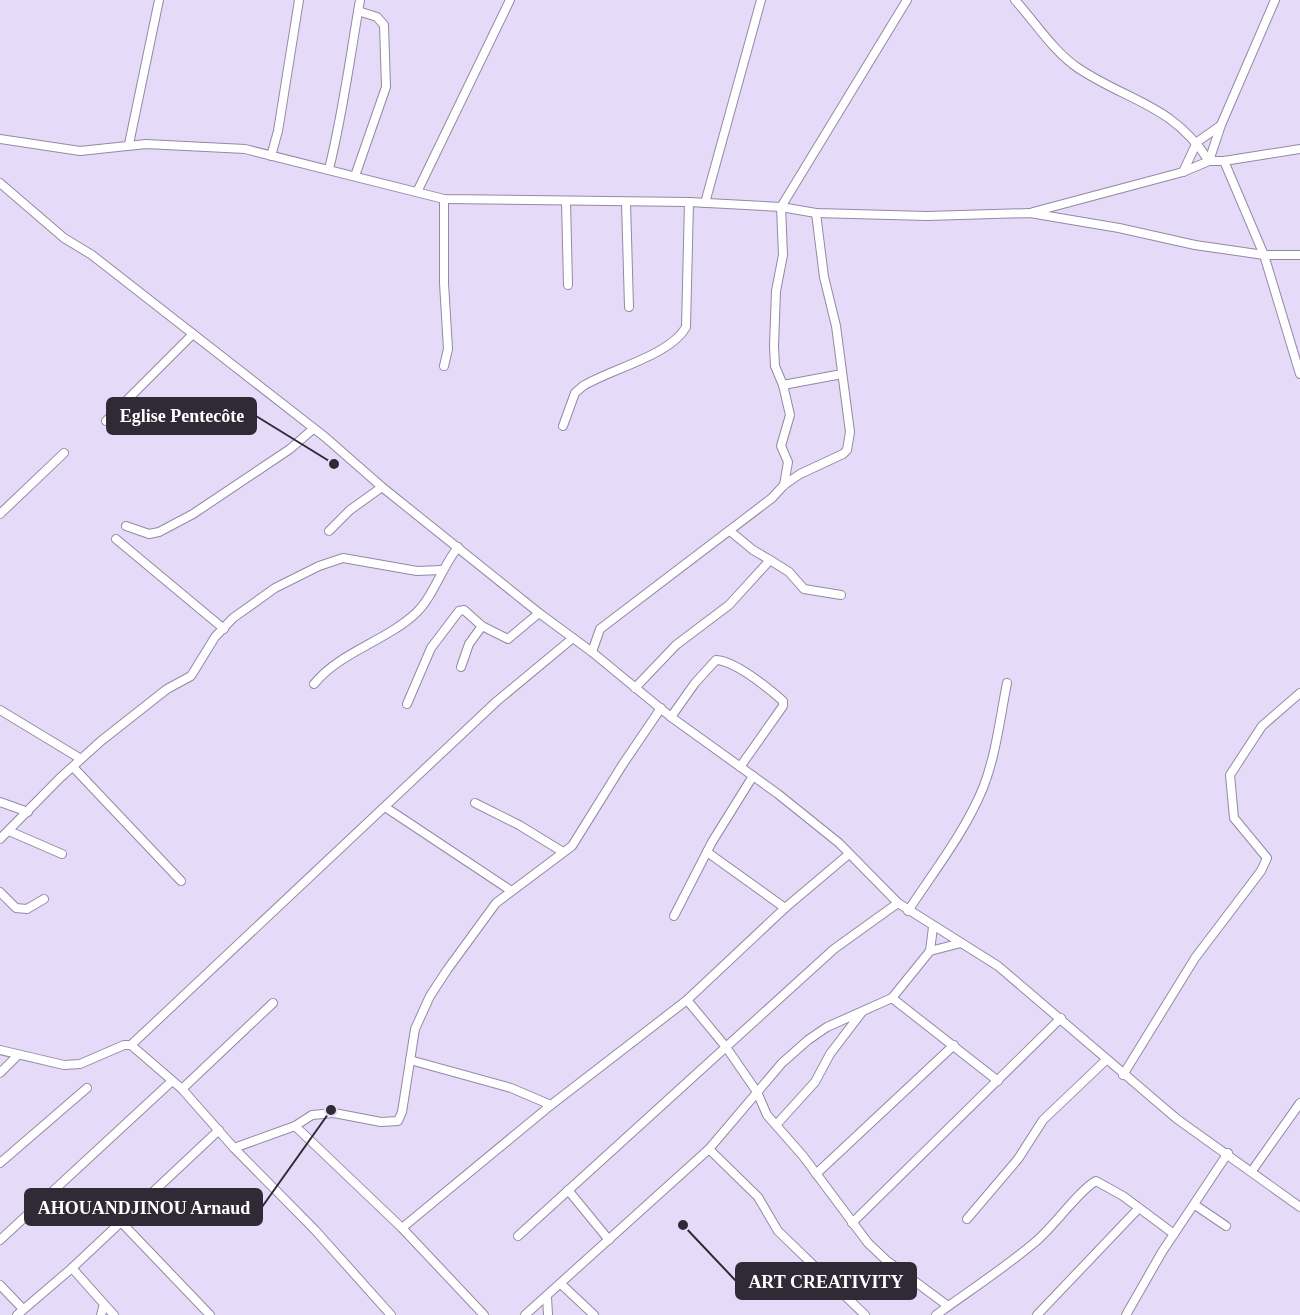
<svg xmlns="http://www.w3.org/2000/svg" width="1300" height="1315" viewBox="0 0 1300 1315" font-family="'Times New Roman',serif">
<style>
.lines{fill:none;stroke-linecap:round;stroke-linejoin:round}
.minor-casing{stroke:#9389a5;stroke-width:10}
.minor{stroke:#fff;stroke-width:8}
.leader{fill:none;stroke:#2f2a36;stroke-width:2}
.callout-dot{fill:#2f2a36;stroke:#e6daf9;stroke-width:2}
.callout{fill:#2f2a36;stroke:#2f2a36;stroke-width:2}
.callout-label{font-size:18px;text-anchor:middle;font-weight:bold;fill:#fff}
</style>
<rect width="100%" height="100%" fill="#e6daf9"/>
<g class="lines">
<!-- minor casing -->
<g class="minor-casing">
<g id="minor">
<path d="M 1015,0 C 1035,22 1053,51 1078,68 C 1129,102 1172,104 1209,161"/>
<path d="M 0,139 L 80,151 L 146,144 L 245,149 L 444,199 L 689,202 L 781,207 L 816,213 L 927,216 L 1030,213 L 1119,228 L 1195,245 L 1264,255 L 1300,255"/>
<path d="M 129,144 L 159,0"/>
<path d="M 271,156 L 278,131 L 299,0"/>
<path d="M 1209,161 L 1221,125 L 1275,0"/>
<path d="M 1224,161 L 1264,255 L 1300,374"/>
<path d="M 329,169 C 343,113 350,57 360,0"/>
<path d="M 1183,172 L 1197,142 L 1220,126"/>
<path d="M 355,176 L 386,87 L 384,25 L 377,17 L 358,11"/>
<path d="M 0,183 L 64,238 L 92,255 L 325,437 L 382,487 L 539,613 L 592,652 L 671,717 L 778,794 L 839,843 L 898,903 L 998,966 L 1177,1119 L 1300,1207"/>
<path d="M 417,192 L 510,0"/>
<path d="M 566,201 L 568,285"/>
<path d="M 626,202 L 629,307"/>
<path d="M 705,203 L 761,0"/>
<path d="M 1033,212 L 1183,172 L 1209,161 L 1224,161 L 1300,149"/>
<path d="M 444,366 L 448,349 L 444,283 L 444,199"/>
<path d="M 783,385 L 775,366 L 774,346 L 776,291 L 783,255 L 781,207 L 907,0"/>
<path d="M 106,421 L 193,334"/>
<path d="M 563,426 L 575,393 L 583,386 C 611,369 671,355 686,327 L 689,202"/>
<path d="M 784,485 L 788,462 L 781,446 L 790,415 L 783,385 L 842,374"/>
<path d="M 0,514 L 64,453"/>
<path d="M 126,526 L 149,534 L 159,532 L 193,514 L 290,449 L 313,429"/>
<path d="M 329,531 L 350,510 L 382,487"/>
<path d="M 116,539 L 224,629"/>
<path d="M 770,560 L 789,572 L 804,589 L 841,595"/>
<path d="M 592,652 L 600,629 L 772,498 L 784,485 L 800,474 L 843,454 L 847,450 L 850,432 L 836,326 L 824,277 L 816,213"/>
<path d="M 461,667 L 469,644 L 482,626"/>
<path d="M 314,684 C 340,652 386,641 416,613 C 433,597 442,567 458,547"/>
<path d="M 635,688 L 676,645 L 729,605 L 770,560 L 753,550 L 730,531"/>
<path d="M 407,704 L 431,648 L 459,611 L 464,610 L 482,626 L 508,639 L 539,613"/>
<path d="M 0,710 L 81,759"/>
<path d="M 671,717 L 695,683 L 716,660 C 736,661 768,688 783,701 L 783,706 L 740,767"/>
<path d="M 73,767 L 181,881"/>
<path d="M 0,802 L 28,812"/>
<path d="M 475,803 L 519,825 L 563,852"/>
<path d="M 385,807 L 510,890"/>
<path d="M 9,831 L 62,854"/>
<path d="M 0,839 L 60,778 L 101,741 L 167,689 L 191,676 L 215,637 L 233,618 L 275,588 L 319,566 L 343,558 L 417,571 L 441,570"/>
<path d="M 707,852 L 785,908"/>
<path d="M 0,892 L 16,908 L 27,909 L 44,899"/>
<path d="M 898,903 L 834,949 L 726,1047 L 757,1092 L 767,1115 L 803,1156 L 868,1243 L 886,1260 L 948,1306"/>
<path d="M 908,911 C 934,871 965,832 983,788 C 996,755 1000,718 1007,683"/>
<path d="M 674,916 L 712,842 L 753,776"/>
<path d="M 930,951 L 961,943"/>
<path d="M 892,998 L 998,1081"/>
<path d="M 131,1045 L 497,701 L 573,638"/>
<path d="M 0,1050 L 64,1065 L 80,1064 L 124,1045 L 131,1045 L 182,1089 L 234,1148 L 295,1126 L 312,1115 L 334,1113 L 381,1122 L 398,1121 L 402,1112 L 415,1029 L 430,996 L 447,970 L 496,903 L 572,846 L 623,764 L 661,708"/>
<path d="M 410,1060 L 511,1088 L 551,1105"/>
<path d="M 0,1073 L 18,1055"/>
<path d="M 1123,1075 L 1195,958 L 1261,871 L 1267,858 L 1234,818 L 1230,775 L 1262,726 L 1300,693"/>
<path d="M 182,1089 L 273,1003"/>
<path d="M 777,1124 L 815,1082 L 830,1054 L 862,1012"/>
<path d="M 295,1126 L 402,1228 L 484,1315"/>
<path d="M 234,1148 L 315,1230 L 391,1315"/>
<path d="M 709,1149 L 758,1197 L 778,1231 L 865,1315"/>
<path d="M 0,1163 L 87,1088"/>
<path d="M 1254,1168 L 1300,1103"/>
<path d="M 816,1174 L 954,1045"/>
<path d="M 568,1190 L 609,1240"/>
<path d="M 1195,1205 L 1226,1226"/>
<path d="M 967,1219 L 1018,1159 L 1043,1120 L 1106,1060"/>
<path d="M 121,1222 L 210,1315"/>
<path d="M 852,1223 L 1061,1018"/>
<path d="M 402,1228 L 551,1105 L 687,1000 L 785,908 L 849,854"/>
<path d="M 518,1236 L 726,1047 L 687,1000"/>
<path d="M 0,1240 L 172,1081"/>
<path d="M 72,1268 L 104,1304 L 101,1315"/>
<path d="M 561,1284 L 594,1315"/>
<path d="M 0,1285 L 23,1309"/>
<path d="M 547,1297 L 548,1315"/>
<path d="M 104,1304 L 114,1315"/>
<path d="M 17,1315 L 72,1268 L 219,1130"/>
<path d="M 525,1315 L 709,1149 L 782,1063 L 808,1040 L 827,1027 L 892,998 L 930,951 L 933,927"/>
<path d="M 936,1315 C 969,1291 1003,1269 1034,1243 C 1052,1229 1080,1189 1096,1181 L 1123,1196 L 1174,1234"/>
<path d="M 1037,1315 L 1138,1209"/>
<path d="M 1126,1315 L 1162,1252 L 1228,1153"/>
</g>
</g>
<!-- minor -->
<use href="#minor" class="minor"/>
</g>
<!-- callouts -->
<path class="leader" d="M334 464L256 416M331 1110L262 1207M683 1225L736 1281"/>
<g class="callout-dot">
<circle cx="334" cy="464" r="6"/>
<circle cx="331" cy="1110" r="6"/>
<circle cx="683" cy="1225" r="6"/>
</g>
<g class="callout">
<rect x="107" y="398" width="149" height="36" rx="6"/>
<rect x="25" y="1189" width="237" height="36" rx="6"/>
<rect x="736" y="1263" width="180" height="36" rx="6"/>
</g>
<g class="callout-label">
<text x="182" y="422">Eglise Pentecôte</text>
<text x="144" y="1214">AHOUANDJINOU Arnaud</text>
<text x="826" y="1288">ART CREATIVITY</text>
</g>
</svg>
